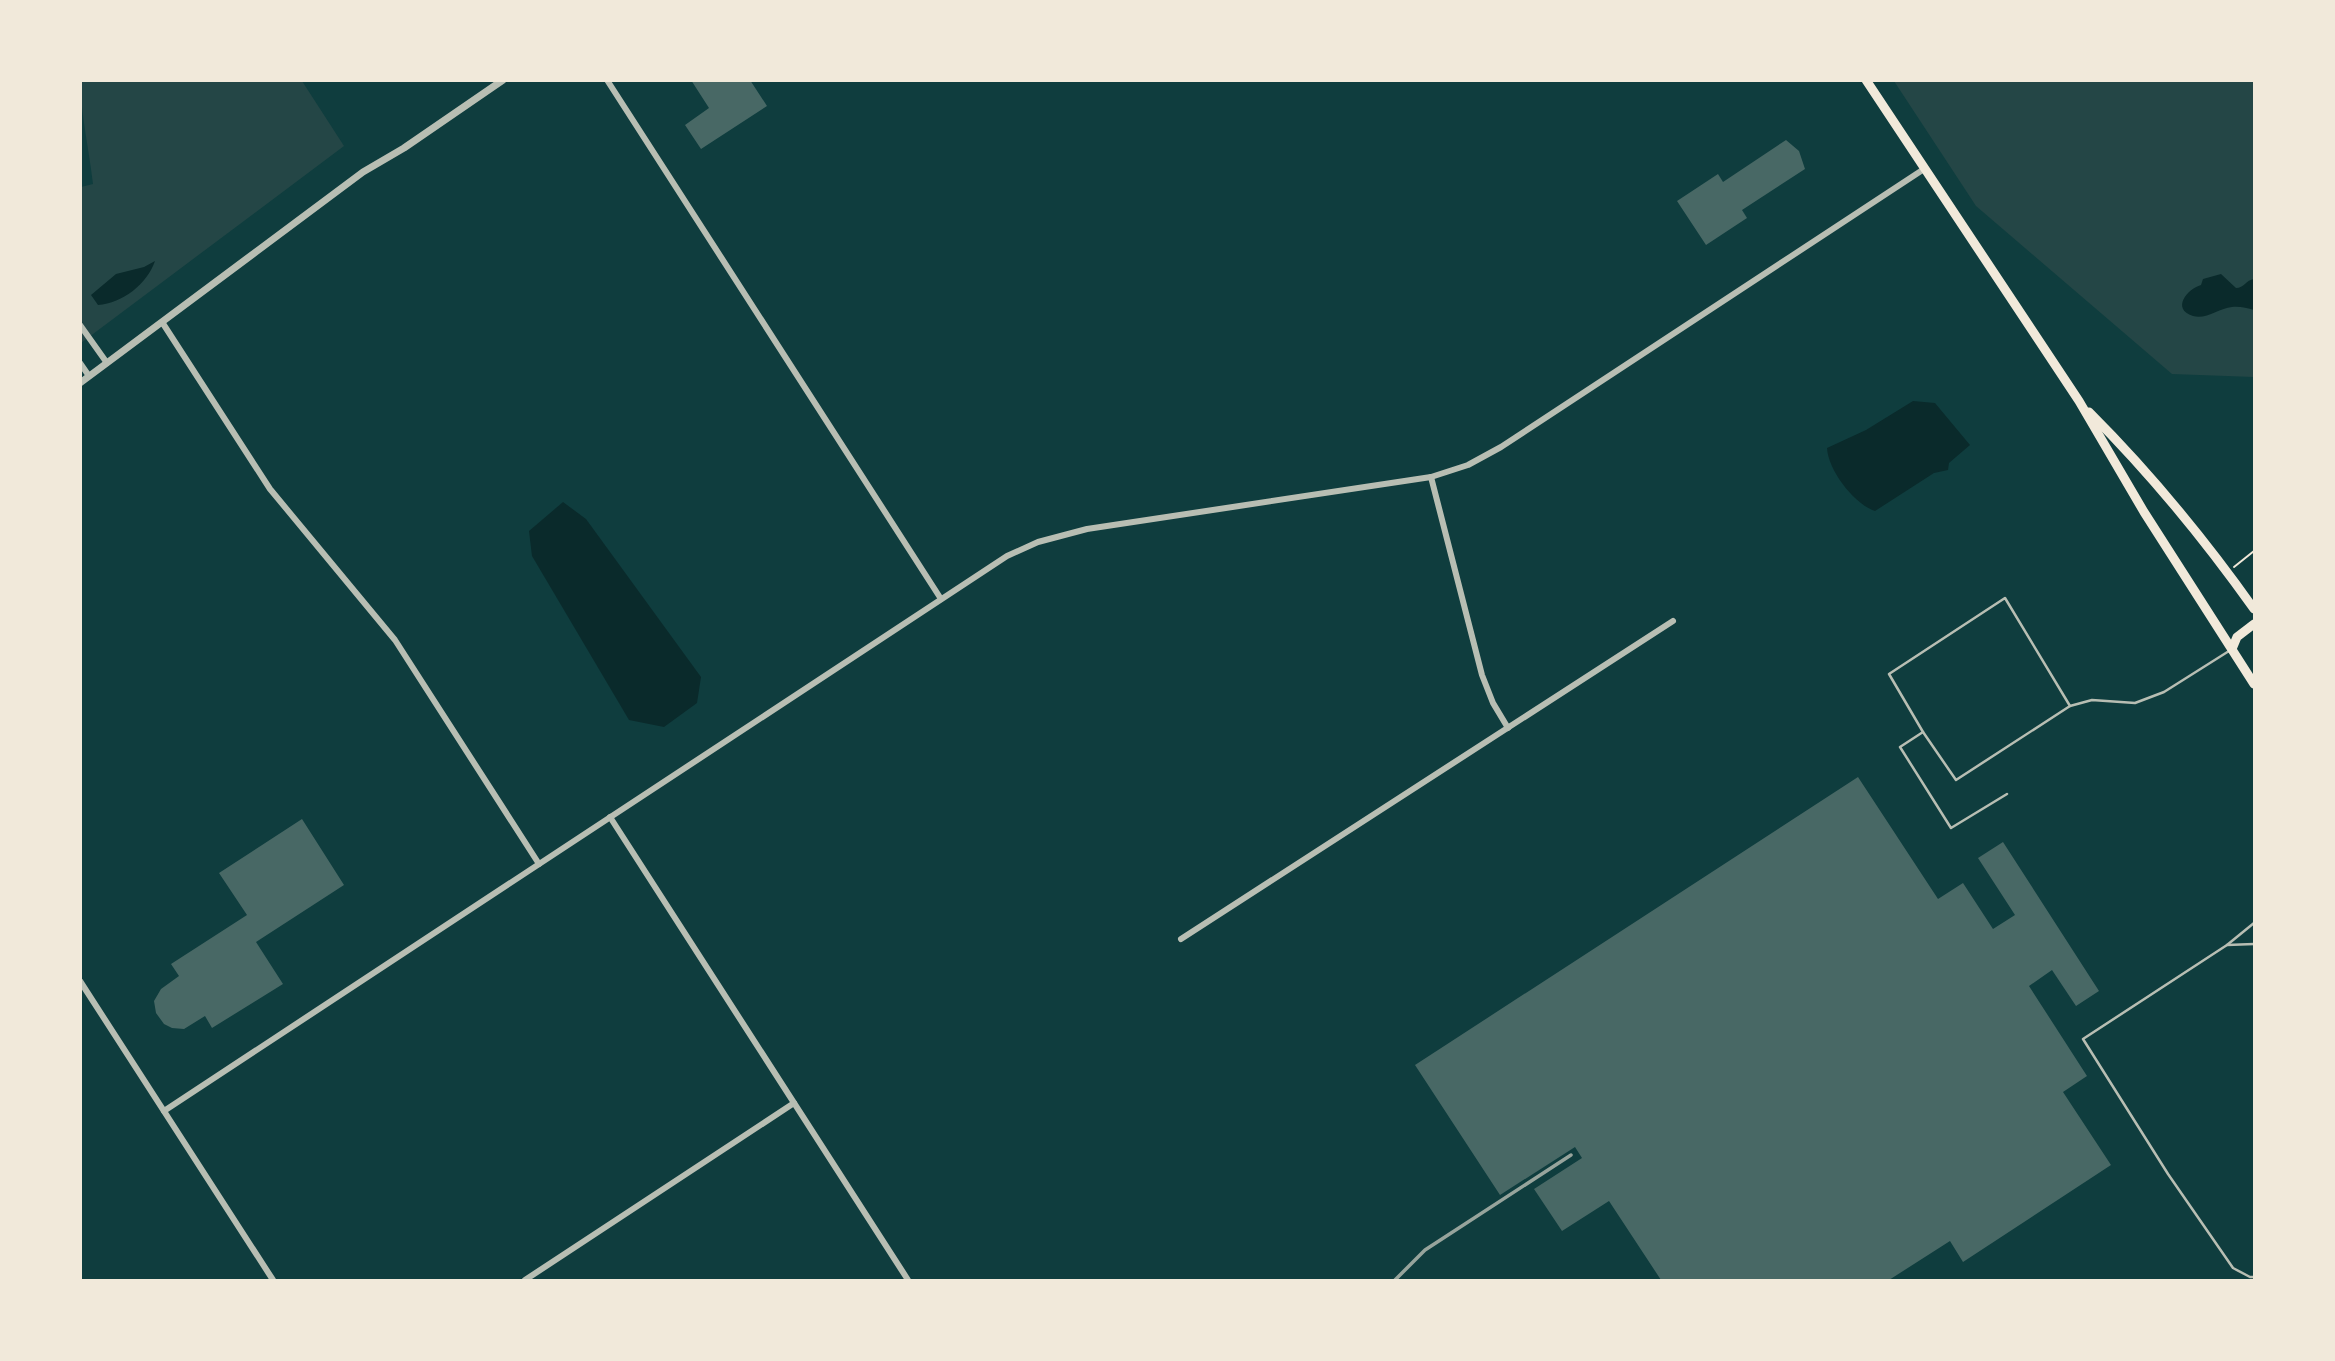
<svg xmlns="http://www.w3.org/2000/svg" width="2335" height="1361" viewBox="0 0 2335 1361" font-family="Mulish,sans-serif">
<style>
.green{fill:#244646}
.water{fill:#0a2a2b}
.building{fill:#486865}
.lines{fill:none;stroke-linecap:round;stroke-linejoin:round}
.path{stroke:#f1e9da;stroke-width:2}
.service{stroke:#b8beb3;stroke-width:2.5}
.minor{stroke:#b8beb3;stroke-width:6}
.tertiary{stroke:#b8beb3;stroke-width:7}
.secondary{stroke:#f1e9da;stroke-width:9}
.rail{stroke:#97a49c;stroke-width:3.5}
</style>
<rect width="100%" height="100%" fill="#0f3d3e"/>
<!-- green -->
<g class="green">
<path d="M 80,81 L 302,81 L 344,146 L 81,343 L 81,187 L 93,184 C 89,149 81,115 80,81 Z"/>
<path d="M 1894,81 L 2254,81 L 2254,377 L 2172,374 L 1976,206 Z"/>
</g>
<!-- water -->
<g class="water">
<path d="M 155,261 C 147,284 123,303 98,305 L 91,295 L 116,274 L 144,267 Z"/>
<path d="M 2221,274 L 2236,288 C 2244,288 2246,280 2254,279 L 2254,310 C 2247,308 2239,306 2232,307 C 2219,308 2206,320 2193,316 C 2171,309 2187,289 2201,285 L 2203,279 Z"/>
<path d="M 1913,401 L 1935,403 L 1970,445 L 1949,463 L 1948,470 L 1934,473 L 1875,511 C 1854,504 1828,470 1827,448 L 1866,430 Z"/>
<path d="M 563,502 L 586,519 L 701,677 L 697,703 L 664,727 L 629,720 L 532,556 L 529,531 Z"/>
</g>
<!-- building -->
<g class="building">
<path d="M 691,80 L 750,80 L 767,106 L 701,149 L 685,125 L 709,108 Z"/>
<path d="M 1786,140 L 1799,151 L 1805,169 L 1742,210 L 1747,218 L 1706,245 L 1677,201 L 1718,174 L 1723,182 Z"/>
<path d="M 1858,777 L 1938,899 L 1963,883 L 1993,929 L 2015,915 L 1978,858 L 2003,842 L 2099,991 L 2076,1006 L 2052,970 L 2029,986 L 2087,1076 L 2063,1092 L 2111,1165 L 1963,1262 L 1950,1241 L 1889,1280 L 1661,1280 L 1609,1201 L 1562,1231 L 1534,1189 L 1582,1158 L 1575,1147 L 1500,1195 L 1415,1065 Z"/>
<path d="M 302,819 L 344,885 L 256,942 L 283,984 L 212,1028 L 205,1016 L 184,1029 L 172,1028 L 164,1024 L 156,1013 L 154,1001 L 161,989 L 179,976 L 171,964 L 247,915 L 219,873 Z"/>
</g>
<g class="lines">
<!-- path -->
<path class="path" d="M 2234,567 L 2254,551"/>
<!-- service -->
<g class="service">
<path d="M 1923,732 L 1889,674 L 2005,598 L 2070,706"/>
<path d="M 2007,794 L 1951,828 L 1900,747 L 1923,732 L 1956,780 L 2070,706 L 2092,700 L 2135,703 L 2164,692 L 2229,651"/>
<path d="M 2254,923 L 2227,945 L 2083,1039 L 2168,1174 L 2233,1268 L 2250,1277 L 2254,1277"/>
<path d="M 2227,945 L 2254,944"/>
</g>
<!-- minor -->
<g class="minor">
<path d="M 607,80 L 941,599"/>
<path d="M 162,322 L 270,489 L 395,640 L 539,864"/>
<path d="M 80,325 L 107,363"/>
<path d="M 80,363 L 89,376"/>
<path d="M 1431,477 L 1482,675 L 1493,703 L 1508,728"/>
<path d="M 610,817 L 908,1280"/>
<path d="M 1181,939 L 1673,621"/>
<path d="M 80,981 L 273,1280"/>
<path d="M 164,1111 L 1007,556 L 1038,542 L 1087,529 L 1431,477 L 1468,465 L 1501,447 L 1924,169"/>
<path d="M 525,1280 L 794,1103"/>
</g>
<!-- tertiary -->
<path class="tertiary" d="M 80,383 L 363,172 L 404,148 L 503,80"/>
<!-- secondary -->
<g class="secondary">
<path d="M 1866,80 L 2079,401 L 2144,512 L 2254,684"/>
<path d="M 2089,412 C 2149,472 2205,540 2254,609"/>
<path d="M 2232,649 L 2237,637 L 2254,624"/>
</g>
<!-- rail -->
<path class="rail" d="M 1395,1280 L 1425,1250 L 1571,1155"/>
</g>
<!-- border -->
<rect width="2335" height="1361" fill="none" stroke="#f1e9da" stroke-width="164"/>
</svg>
